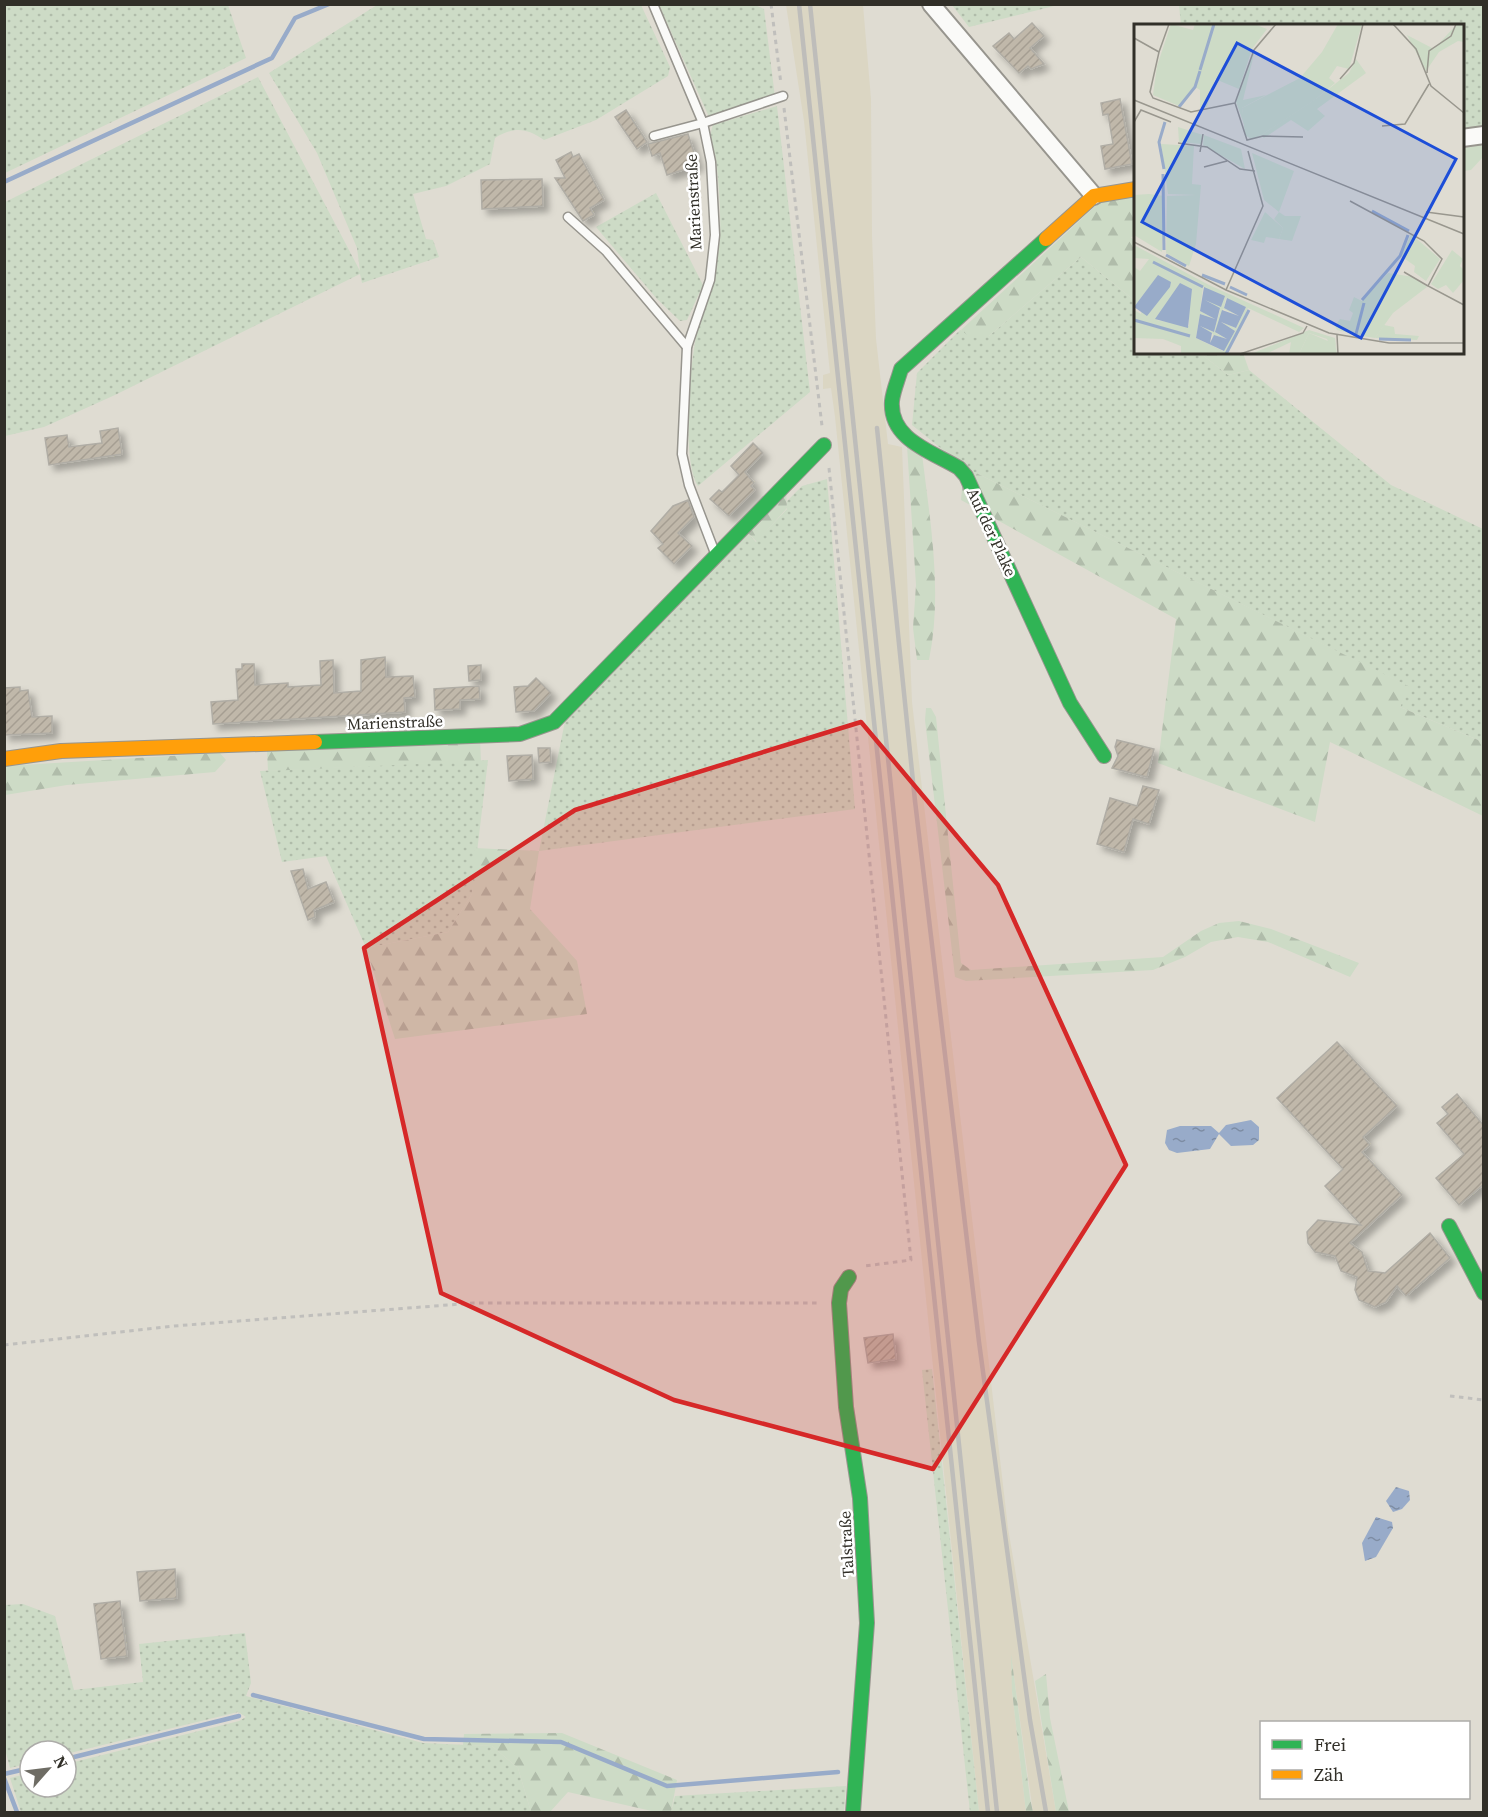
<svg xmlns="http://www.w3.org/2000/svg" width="1488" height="1817" viewBox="0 0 1488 1817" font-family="'Source Serif 4',serif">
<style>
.built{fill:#dbd6c3}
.grass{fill:url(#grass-dots)}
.forest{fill:url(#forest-firs)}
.water{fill:url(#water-ripples)}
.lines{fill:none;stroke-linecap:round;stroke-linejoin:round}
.stream{stroke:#98abc9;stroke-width:4.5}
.building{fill:url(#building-hatch);stroke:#b0ada5;stroke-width:1.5;filter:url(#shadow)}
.lane-casing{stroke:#97958e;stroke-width:11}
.street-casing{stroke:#97958e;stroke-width:20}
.fast-casing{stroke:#97958e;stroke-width:16}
.slow-casing{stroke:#97958e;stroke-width:16}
.path{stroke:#c0bfbc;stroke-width:3;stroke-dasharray:4.5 4.5;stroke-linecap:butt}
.lane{stroke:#fafaf8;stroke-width:8}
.street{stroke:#fafaf8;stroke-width:16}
.fast{stroke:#30b455;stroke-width:14}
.slow{stroke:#ff9f0a;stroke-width:14}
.rail{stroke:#bebdba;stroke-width:4.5}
.marked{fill:#d62828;fill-opacity:0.2;stroke:#d62828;stroke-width:4.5;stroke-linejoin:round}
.labels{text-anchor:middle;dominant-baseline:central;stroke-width:5;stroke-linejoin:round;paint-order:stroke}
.street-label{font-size:16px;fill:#312f28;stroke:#fff}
.inset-river{fill:none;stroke:#98abc9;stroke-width:3}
.inset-road{fill:none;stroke:#99978e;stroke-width:1.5}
.view{fill:#1d4ed8;fill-opacity:0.15;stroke:#1d4ed8;stroke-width:3}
.inset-edge{fill:none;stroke:#312f28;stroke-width:3}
</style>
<defs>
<pattern id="grass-dots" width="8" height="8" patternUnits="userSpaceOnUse" patternTransform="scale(1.5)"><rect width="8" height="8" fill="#cddbc6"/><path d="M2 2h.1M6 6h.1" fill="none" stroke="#b0bcaa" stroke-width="1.8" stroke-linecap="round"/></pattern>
<pattern id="forest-firs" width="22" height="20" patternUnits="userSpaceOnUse" patternTransform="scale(1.5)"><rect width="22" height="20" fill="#cddbc6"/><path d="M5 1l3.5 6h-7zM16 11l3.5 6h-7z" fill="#b0bcaa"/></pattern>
<pattern id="water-ripples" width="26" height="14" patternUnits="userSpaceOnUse" patternTransform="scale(1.5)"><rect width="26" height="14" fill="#98abc9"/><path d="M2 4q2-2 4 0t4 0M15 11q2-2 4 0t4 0" fill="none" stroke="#7d8ca3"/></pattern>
<pattern id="building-hatch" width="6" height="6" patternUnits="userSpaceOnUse" patternTransform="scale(1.5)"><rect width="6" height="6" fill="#c0b8aa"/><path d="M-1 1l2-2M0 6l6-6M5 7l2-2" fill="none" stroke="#a59e92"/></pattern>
<filter id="shadow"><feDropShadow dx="5.5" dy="5.5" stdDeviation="3" flood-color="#0004"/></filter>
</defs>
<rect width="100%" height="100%" fill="#dfdcd2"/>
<!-- built -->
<path class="built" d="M 786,5 L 863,5 L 871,99 L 872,236 L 876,339 L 888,444 L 902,447 L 912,702 L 1008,1528 L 1056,1812 L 1033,1812 L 1012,1663 L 1012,1691 L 1026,1812 L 979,1812 L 835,417 L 831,388 L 823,389 L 823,375 L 830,373 L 804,121 Z"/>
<!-- grass -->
<g class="grass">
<path d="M 5,4 L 228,5 L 246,58 L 5,173 Z"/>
<path d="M 753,4 L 764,9 L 775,97 L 709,117 L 659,5 Z"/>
<path d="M 377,5 L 641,5 L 670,67 L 668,76 L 596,120 L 544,140 C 527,128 514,126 495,138 L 490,164 L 446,186 L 413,194 L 426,239 L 433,240 L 439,257 L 362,283 L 360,274 L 115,395 L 44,427 L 5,436 L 5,202 L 258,77 L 360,271 L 357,248 L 317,153 L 269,73 Z"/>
<path d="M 952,5 L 1058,5 L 969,27 Z"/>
<path d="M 1179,5 L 1483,5 L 1483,125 L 1463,129 L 1462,26 L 1181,25 Z"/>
<path d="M 777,106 L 810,392 L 698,486 C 681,460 690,359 698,328 C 707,297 718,270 720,238 C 721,214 719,185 716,160 C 714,147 708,137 713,125 Z"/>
<path d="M 656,193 L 703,285 L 687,320 L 680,321 L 657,299 L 596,227 Z"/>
<path d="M 1081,257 L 1135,301 L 1136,352 L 1200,353 L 1228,375 L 1249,370 L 1391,485 L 1483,529 L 1483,742 L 1400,707 L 1409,687 L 964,467 L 912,425 L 917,373 L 960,330 L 989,336 Z"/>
<path d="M 827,479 L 855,809 L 539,851 L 566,716 L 746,531 L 756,542 L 787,509 L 787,501 L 802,486 Z"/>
<path d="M 488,760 L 472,894 L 448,932 L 366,948 L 326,856 L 282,862 L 260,771 Z"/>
<path d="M 932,1369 L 979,1812 L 970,1812 L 922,1370 Z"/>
<path d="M 23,1604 L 55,1616 L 74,1690 L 143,1682 L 139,1644 L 245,1633 L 251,1683 L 246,1696 L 423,1743 L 492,1746 L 518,1768 L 531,1812 L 21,1812 L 10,1778 L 30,1773 L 30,1787 L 66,1787 L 66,1764 L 239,1721 L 246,1717 L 238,1712 L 66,1754 L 66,1751 L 30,1751 L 30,1763 L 10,1768 L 5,1749 L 5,1605 Z"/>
<path d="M 846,1786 L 844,1812 L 671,1812 L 675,1796 Z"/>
</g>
<!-- forest -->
<g class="forest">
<path d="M 1483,145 L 1483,157 L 1471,170 L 1463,171 L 1463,148 Z"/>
<path d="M 1135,196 L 1135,236 L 1131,237 L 1135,242 L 1135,301 L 1081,257 L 989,336 L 971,338 L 961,330 L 1102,200 Z"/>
<path d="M 1200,353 L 1243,353 L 1249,370 L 1228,375 Z"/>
<path d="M 907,446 L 922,454 C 930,521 943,592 929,660 L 917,660 L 913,628 L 916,585 Z"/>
<path d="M 964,467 L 1410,687 L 1400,707 L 1483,742 L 1483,816 L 1330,742 L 1315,822 L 1158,763 L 1176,619 L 961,500 Z"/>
<path d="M 786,491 L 787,508 L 757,542 L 746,531 Z"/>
<path d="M 926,708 L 931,708 L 936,717 L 961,963 L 971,970 L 1163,957 L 1201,931 L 1219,923 L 1239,921 L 1271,929 L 1359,963 L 1350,977 L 1268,942 L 1238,937 L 1211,942 L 1185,957 L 1153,970 L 966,981 L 955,977 L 925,720 Z"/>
<path d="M 480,740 L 481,761 L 268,771 L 267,750 Z"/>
<path d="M 220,753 L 226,760 L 215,772 L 67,785 L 5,795 L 5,766 Z"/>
<path d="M 475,848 L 539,851 L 530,909 L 577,961 L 587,1014 L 395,1039 L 366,948 L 448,932 L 472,894 Z"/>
<path d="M 1011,1654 L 1030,1798 L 1033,1812 L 1026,1812 L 1012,1691 Z"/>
<path d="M 1046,1674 L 1050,1718 L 1069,1812 L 1056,1812 L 1035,1681 Z"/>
<path d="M 562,1733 L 677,1780 L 671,1812 L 656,1812 L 568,1792 L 550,1812 L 531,1812 L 518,1768 L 492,1746 L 463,1745 L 464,1734 Z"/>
</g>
<!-- water -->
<g class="water">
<path d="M 1251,1120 L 1259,1127 L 1259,1140 L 1253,1145 L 1231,1146 L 1219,1134 L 1210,1149 L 1177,1153 L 1169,1150 L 1165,1143 L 1167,1130 L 1180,1126 L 1211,1126 L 1219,1133 L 1226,1125 Z"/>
<path d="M 1396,1487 L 1409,1491 L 1410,1500 L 1402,1509 L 1393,1512 L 1386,1501 Z"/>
<path d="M 1376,1517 L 1392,1522 L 1393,1528 L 1376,1557 L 1365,1561 L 1362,1543 Z"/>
</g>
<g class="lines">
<!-- stream -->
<g class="stream">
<path d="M 4,182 L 272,58 L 295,18 L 329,4"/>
<path d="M 253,1695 L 424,1739 L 561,1742 L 667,1786 L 838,1772"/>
<path d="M 66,1759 L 239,1716"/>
<path d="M 4,1774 L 30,1768"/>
<path d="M 4,1778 L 17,1812"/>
</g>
</g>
<!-- building -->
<g class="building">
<path d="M 1032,23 L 1044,36 L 1030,48 L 1044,64 L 1031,69 L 1028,66 L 1019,73 L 993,46 L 1009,33 L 1014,39 Z"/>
<path d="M 1120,99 L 1132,164 L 1105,169 L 1101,146 L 1113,144 L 1108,114 L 1103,115 L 1101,103 Z"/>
<path d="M 626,110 L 647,142 L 637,149 L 615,117 Z"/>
<path d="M 688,134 L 698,165 L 667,175 L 660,153 L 652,156 L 648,144 Z"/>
<path d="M 571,152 L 573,157 L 579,154 L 604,200 L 590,208 L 594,215 L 583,221 L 555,178 L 565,178 L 556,160 Z"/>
<path d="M 542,179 L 543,206 L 482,209 L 481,180 Z"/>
<path d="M 118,428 L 122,454 L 49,465 L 45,438 L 67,435 L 69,447 L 102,443 L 100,431 Z"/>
<path d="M 753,443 L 763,453 L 745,472 L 754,483 L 751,486 L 755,490 L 729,516 L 710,499 L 719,490 L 722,492 L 739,475 L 731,466 Z"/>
<path d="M 688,500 L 694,517 L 678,533 L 692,546 L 674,564 L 658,548 L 663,544 L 651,531 L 673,506 Z"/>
<path d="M 385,657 L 386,677 L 413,676 L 415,697 L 404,698 L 405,712 L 213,724 L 211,702 L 238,700 L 236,669 L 242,669 L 242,664 L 254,664 L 255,685 L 288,683 L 288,687 L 321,685 L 320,661 L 333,660 L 334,693 L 361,691 L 361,660 Z"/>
<path d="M 481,665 L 481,680 L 469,681 L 468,666 Z"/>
<path d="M 536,678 L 551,693 L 534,711 L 516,712 L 514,687 L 528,686 Z"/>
<path d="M 479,686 L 480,699 L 460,700 L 460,709 L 435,710 L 434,689 Z"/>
<path d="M 20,687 L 20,691 L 28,690 L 32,717 L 52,716 L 52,733 L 4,735 L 4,688 Z"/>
<path d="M 1117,740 L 1154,749 L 1147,777 L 1112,768 L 1118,756 L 1115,747 Z"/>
<path d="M 538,748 L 550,748 L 551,762 L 539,763 Z"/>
<path d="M 532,755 L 533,779 L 509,781 L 507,756 Z"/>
<path d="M 1143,786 L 1159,790 L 1149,824 L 1133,819 L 1124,852 L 1097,844 L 1110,798 L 1137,806 Z"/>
<path d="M 303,869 L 308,889 L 326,882 L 334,902 L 314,910 L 315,917 L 308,920 L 291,871 Z"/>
<path d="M 1337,1042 L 1397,1106 L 1363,1137 L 1370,1145 L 1362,1152 L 1402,1195 L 1350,1243 L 1362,1252 L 1368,1271 L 1385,1273 L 1430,1233 L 1450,1258 L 1406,1296 L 1397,1286 L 1386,1302 L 1375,1307 L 1359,1300 L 1355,1290 L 1357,1277 L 1341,1271 L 1335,1256 L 1315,1252 L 1308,1243 L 1307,1232 L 1318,1220 L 1361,1225 L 1325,1186 L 1343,1169 L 1277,1098 Z"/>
<path d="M 1457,1094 L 1484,1126 L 1484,1184 L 1459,1205 L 1436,1178 L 1464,1154 L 1437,1123 L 1448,1114 L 1442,1107 Z"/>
<path d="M 893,1334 L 896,1359 L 868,1363 L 864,1338 Z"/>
<path d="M 175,1569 L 177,1598 L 140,1601 L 137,1572 Z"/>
<path d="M 120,1601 L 127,1656 L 101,1659 L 94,1604 Z"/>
</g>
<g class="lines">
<!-- lane casing -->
<g class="lane-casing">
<g id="lane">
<path d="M 653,4 L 703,123 L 711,162 L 715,235 L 710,280 L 687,347 L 682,454 L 689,485 L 715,553"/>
<path d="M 654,136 L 703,123 L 783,96"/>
<path d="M 568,217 L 606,251 L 687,347"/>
</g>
</g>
<!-- street casing -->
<g class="street-casing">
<g id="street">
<path d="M 931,4 L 1094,196"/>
<path d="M 1462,138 L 1484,135"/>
</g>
</g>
<!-- fast casing -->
<g class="fast-casing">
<g id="fast">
<path d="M 1046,239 L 901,369 C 898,380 893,391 892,401 C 889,440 933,452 959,468 L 966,476 L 1070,703 L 1104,756"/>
<path d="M 315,742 L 520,734 L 554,722 L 824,445"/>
<path d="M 1449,1226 L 1484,1293"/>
<path d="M 849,1277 L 841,1289 L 839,1303 L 846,1407 L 860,1498 L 867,1623 L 853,1812"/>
</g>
</g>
<!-- slow casing -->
<g class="slow-casing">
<g id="slow">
<path d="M 1046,239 L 1094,196 L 1136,189"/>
<path d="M 4,759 L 61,751 L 315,742"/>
</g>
</g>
<!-- path -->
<g class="path">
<path d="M 771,4 L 781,84"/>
<path d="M 784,108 L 822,426"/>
<path d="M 829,468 L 911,1260 L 865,1266"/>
<path d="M 4,1345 L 174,1326 L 474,1303 L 820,1303"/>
<path d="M 1450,1396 L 1484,1400"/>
</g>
<!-- lane -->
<use href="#lane" class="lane"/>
<!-- street -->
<use href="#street" class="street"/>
<!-- fast -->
<use href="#fast" class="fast"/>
<!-- slow -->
<use href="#slow" class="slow"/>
<!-- rail -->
<g class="rail">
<path d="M 799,4 L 988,1812"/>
<path d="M 810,4 L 997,1812"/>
<path d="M 877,428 L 915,801 L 979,1342 L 1030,1720 L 1046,1812"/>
</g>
</g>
<!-- marked area -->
<path class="marked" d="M 861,722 L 998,885 L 1126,1165 L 933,1469 L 674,1400 L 441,1293 L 364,948 L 575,810 Z"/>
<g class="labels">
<!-- street labels -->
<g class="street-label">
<text transform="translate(693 202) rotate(-93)">Marienstraße</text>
<text transform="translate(992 532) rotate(65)">Auf der Plake</text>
<text transform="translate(395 722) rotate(-2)">Marienstraße</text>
<text transform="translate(846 1544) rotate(-93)">Talstraße</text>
</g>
</g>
<!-- overview -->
<g transform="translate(1134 24)">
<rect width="330" height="330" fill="#dfdcd2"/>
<path d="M 37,0 L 59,6 L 61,0 L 80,0 L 71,32 L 81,0 L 120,0 L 133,5 L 118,25 L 105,65 L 81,55 L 73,83 L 66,84 L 66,66 L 61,63 L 45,82 L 19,71 L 23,42 ZM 204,0 L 228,0 L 215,45 L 203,42 L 195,54 L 201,59 L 182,75 L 126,112 L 117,115 L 111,111 L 108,84 L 166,54 L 188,28 ZM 44,103 L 69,111 L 67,120 L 45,118 ZM 70,111 L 107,125 L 111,145 L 69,121 ZM 27,120 L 60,122 L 58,160 L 67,161 L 62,220 L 55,242 L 32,229 L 33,172 L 62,171 L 34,170 ZM 118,129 L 160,147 L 145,188 L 130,176 ZM 15,170 L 30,172 L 28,228 L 0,211 L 0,171 ZM 131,188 L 149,204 L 145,215 L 132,213 L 130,219 L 117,216 ZM 277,210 L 306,235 L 292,257 L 280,248 L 281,242 L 267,232 ZM 318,226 L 329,235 L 326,242 L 330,246 L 330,256 L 319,269 L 312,261 L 304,265 L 297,260 ZM 254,249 L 280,253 L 293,263 L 259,289 L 241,314 L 222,311 L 230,279 L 221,310 L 203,306 L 201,302 L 206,295 L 216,297 L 219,289 L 215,286 L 220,273 L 228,277 ZM 175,309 L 201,320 L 203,330 L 165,330 Z" fill="#cddbc6"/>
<path d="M 323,0 L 330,0 L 330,18 L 324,17 L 305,28 L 292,47 L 273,11 L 300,25 ZM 121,26 L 109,76 L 132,71 L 108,84 L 111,103 L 102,78 ZM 222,35 L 232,49 L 183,85 L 191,92 L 174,107 L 157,96 L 130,114 L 126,112 L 183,74 L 215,49 ZM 145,188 L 151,192 L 167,192 L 158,217 L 145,215 L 149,204 L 140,195 ZM 0,221 L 75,261 L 170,304 L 165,308 L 114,284 L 93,330 L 47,330 L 47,322 L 29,315 L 0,314 L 0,286 L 7,290 L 9,271 L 0,283 L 0,243 L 6,247 L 15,235 L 0,234 ZM 69,263 L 90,272 L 87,282 L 71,275 L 86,286 L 80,308 L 66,302 L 79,310 L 77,319 L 80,311 L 93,315 L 82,309 L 89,285 L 105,292 L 90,284 L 92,274 L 112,283 L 102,304 L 87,298 L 101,307 L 89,327 L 62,314 L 66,290 L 81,295 L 66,287 ZM 55,283 L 55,302 L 22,296 ZM 250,301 L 260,303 L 261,310 L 285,312 L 283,316 L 241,314 ZM 175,306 L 201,314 L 203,330 L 201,320 L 196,322 L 193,315 L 175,309 L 165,330 L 155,330 L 157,318 L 132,330 L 117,330 Z" fill="#cddbc6" fill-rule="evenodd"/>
<path d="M 24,251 L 37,258 L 36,263 L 13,292 L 0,283 ZM 46,259 L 58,265 L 54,304 L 21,295 ZM 70,263 L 91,272 L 87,283 L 71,276 L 86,284 L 80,308 L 66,302 L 78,309 L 76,319 L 80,311 L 93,315 L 81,308 L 88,286 L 105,292 L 90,284 L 93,274 L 112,283 L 102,304 L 87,298 L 101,307 L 90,327 L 62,314 L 66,290 L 81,295 L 66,287 Z" fill="#98abc9"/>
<path class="inset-river" d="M 66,46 L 80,0M 45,83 L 61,63 L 66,47M 30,145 L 25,118 L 31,98M 29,150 L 30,226M 238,187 L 275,207M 32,231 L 52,242M 19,238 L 69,263M 68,251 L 91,260M 96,263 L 113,271M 228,276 L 266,232 L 274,211M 0,296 L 56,312M 222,310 L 230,279M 245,315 L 277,316M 92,330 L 115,286"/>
<path class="inset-road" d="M 35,0 L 25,28 L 16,68 L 19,74 L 57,88 L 101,79M 142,0 L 120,26 L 101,79 L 113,116 L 129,112 L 169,113M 259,0 L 282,25 L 297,62 L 330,89M 0,14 L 25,28M 293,49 L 295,27 L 317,12 L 322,0M 206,55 L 220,39 L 229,0M 0,76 L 330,210M 0,98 L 7,86 L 37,98M 248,102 L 271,100 L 295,60M 44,119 L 73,123 L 106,145 L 121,147M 66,128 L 69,110M 70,143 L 93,137M 216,177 L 290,217 L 308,235 L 294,262 L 330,281M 292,188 L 330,193M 0,218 L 92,266 L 195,309 L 255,319 L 330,319M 270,248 L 294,262M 92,266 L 129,182 L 114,127M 203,311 L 204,330M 106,330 L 169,309 L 173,302"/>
<path class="view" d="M 103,19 L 322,135 L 227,314 L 8,198 Z"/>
<rect width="330" height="330" class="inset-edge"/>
</g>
<!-- border -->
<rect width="1488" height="1817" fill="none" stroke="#312f28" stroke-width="12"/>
<!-- legend -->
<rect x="1260" y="1721" width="210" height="78" fill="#ffffff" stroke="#adaca9" stroke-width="1.5"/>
<rect x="1272" y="1740" width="30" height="9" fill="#30b455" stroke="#adaca9" stroke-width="1.5"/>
<text x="1314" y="1751" font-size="18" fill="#312f28">Frei</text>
<rect x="1272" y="1770" width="30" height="9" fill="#ff9f0a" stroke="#adaca9" stroke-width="1.5"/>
<text x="1314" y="1781" font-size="18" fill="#312f28">Zäh</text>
<!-- north arrow -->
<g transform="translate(48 1769) rotate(62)"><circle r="28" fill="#ffffff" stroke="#adaca9" stroke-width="1.5"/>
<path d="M0-4.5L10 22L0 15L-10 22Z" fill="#6e6c64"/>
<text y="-9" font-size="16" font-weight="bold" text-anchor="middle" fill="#312f28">N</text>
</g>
</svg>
